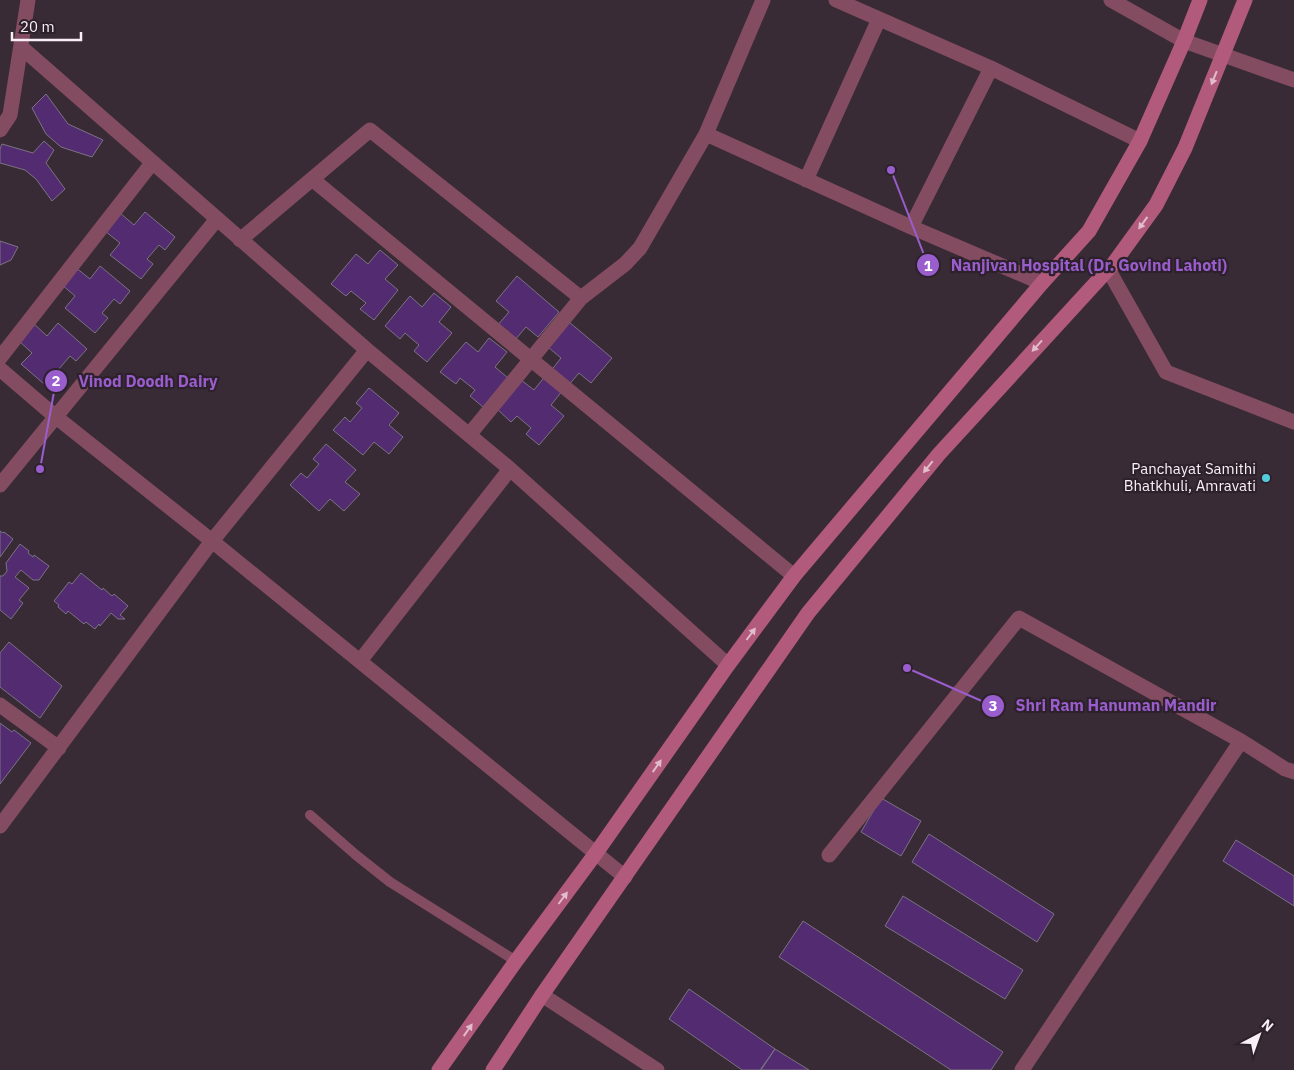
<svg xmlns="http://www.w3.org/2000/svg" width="1294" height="1070" font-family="'IBM Plex Sans',sans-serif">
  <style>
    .building { fill: #522b70; stroke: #7b7383 }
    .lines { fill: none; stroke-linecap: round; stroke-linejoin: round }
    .lane { stroke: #844c60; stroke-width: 10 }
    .street { stroke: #844c60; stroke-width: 15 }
    .secondary { stroke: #b25a7b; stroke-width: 15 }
    .oneway { fill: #e0bccc }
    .poi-dot { fill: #53cbdb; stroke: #2d212b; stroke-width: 2 }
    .labels { text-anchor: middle; stroke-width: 4.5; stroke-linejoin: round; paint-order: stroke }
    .poi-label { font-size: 15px; fill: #f9f0f7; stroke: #2d212b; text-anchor: end }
    .leader { fill: none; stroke: #9a5dcd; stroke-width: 2 }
    .callout-dot { fill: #9a5dcd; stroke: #2d212b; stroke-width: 2 }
    .mark-label { font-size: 15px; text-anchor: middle; font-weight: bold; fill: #fff }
    .callout-label { font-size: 16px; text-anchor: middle; font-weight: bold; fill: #9a5dcd; stroke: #2d212b; stroke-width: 4.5; stroke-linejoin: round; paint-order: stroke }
  </style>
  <rect width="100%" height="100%" fill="#382b35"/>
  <path class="building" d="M46,94l22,30 35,16 -11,17 -31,-10 -15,-13 -14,-26z
    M44,141l10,9 -8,13 19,26 -13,12 -16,-22 -11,-9 -25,-7v-14l2,-5 31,9z
    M145,212l30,25 -10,13 -6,-5 -12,14 6,5 -12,15 -31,-24 10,-12 -15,-12 15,-18 14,12z
    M0,241l18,6 -7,13 -11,5z
    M380,250l18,15 -13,14 13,11 -24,30 -14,-11 6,-6 -15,-12 -5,5 -15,-12 25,-30 12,10z
    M100,266l30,25 -10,13 -6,-5 -12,14 6,5 -13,15 -30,-25 10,-12 -14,-12 14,-17 15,12z
    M517,276l42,36 -21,25 -12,-10 -12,14 -17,-15 12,-14 -13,-11z
    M434,293l17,14 -12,15 13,11 -25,29 -13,-11 5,-6 -14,-12 -5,6 -15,-13 25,-30 12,11z
    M569,322l43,36 -21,25 -12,-10 -12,14 -17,-15 11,-14 -13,-11z
    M33,323l14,13 11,-13 29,26 -11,12 -6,-5 -12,14 6,5 -13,15 -30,-26 11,-11 -14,-13z
    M489,338l18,14 -12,15 13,11 -25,29 -13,-11 5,-6 -15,-12 -4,6 -16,-12 26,-30 12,10z
    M546,375l17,15 -12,15 13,11 -25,29 -13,-11 5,-6 -14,-12 -6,6 -14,-13 24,-29 13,10z
    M369,388l30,25 -10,12 14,12 -14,17 -15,-12 -11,13 -30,-25 12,-13 5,5 12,-14 -6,-5z
    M326,444l30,26 -11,12 15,12 -16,17 -14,-12 -11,12 -29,-26 11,-12 6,5 12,-14 -6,-5z
    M0,531l3,2 1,-1 9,7 -13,18z
    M20,544l9,7 -1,2 5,4 1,-2 15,11 -10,14h-6l-12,-10 -6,7 14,11 -10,12 4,3 -12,16 -11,-9v-34h3l4,-5 -1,-8z
    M81,573l21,17 1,-2 9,8 2,-2 14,12 -8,9 5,4h-7l-7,-6 -11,13 -1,-2 -4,5 -9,-7 -2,2 -16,-13 -2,3 -8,-7 1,-2 -5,-4 15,-19 3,2z
    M9,642l53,44 -22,32 -40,-31v-34z
    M0,723l12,9 2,-2 17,13 -31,41z
    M881,798l40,23 -20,35 -40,-24z
    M929,834l125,80 -17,28 -125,-80z
    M1236,840l58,36v30l-71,-45z
    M903,896l120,74 -18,29 -120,-73z
    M803,921l200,131 -12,18h-40l-172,-113z
    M689,989l86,60 -15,21h-18l-73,-51z
    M775,1049l34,21h-48z"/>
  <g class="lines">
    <path class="lane" d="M310,815l46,40 34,27 126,79"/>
    <path class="street" d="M836,0l155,68 149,73
      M1111,0l73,41 110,39
      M21,47l346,303 143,119 218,196
      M0,130l10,-15 18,-115
      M706,134l205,93 131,56
      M312,179l482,397
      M806,180l73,-161
      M911,227l80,-159
      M240,240l130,-110 211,168
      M1108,269l58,103 128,50
      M0,358l152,-195
      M0,369l56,48 156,124 413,336
      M469,435l112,-137 44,-34 15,-16 66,-114 57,-134
      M0,485l217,-266
      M360,661l150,-192
      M0,705l59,43
      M0,826l212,-285 155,-191
      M829,855l190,-237 222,123 44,28 9,3
      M542,995l115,75
      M1022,1070l219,-329"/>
    <path class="secondary" d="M439,1070l77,-109 80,-108 132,-188 66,-89 248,-293 47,-52 51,-90 44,-100 16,-41
      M493,1070l49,-75 266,-382 131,-159 175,-191 42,-58 29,-57 60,-148"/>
  </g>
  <defs><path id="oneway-solid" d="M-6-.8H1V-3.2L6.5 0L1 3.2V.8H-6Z" transform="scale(1.25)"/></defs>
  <g class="oneway">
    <use href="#oneway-solid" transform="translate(1214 78) rotate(112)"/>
    <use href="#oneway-solid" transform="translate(1143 223) rotate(126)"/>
    <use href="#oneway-solid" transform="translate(1037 346) rotate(132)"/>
    <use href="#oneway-solid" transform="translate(928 467) rotate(129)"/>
    <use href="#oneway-solid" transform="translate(751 634) rotate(-53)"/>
    <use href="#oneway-solid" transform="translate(657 766) rotate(-55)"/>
    <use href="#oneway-solid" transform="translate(563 898) rotate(-53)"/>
    <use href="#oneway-solid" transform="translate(468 1030) rotate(-55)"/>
  </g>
  <circle class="poi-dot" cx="1266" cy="478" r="5"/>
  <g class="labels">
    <g class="poi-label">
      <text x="1256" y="474">Panchayat Samithi<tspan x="1256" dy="17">Bhatkhuli, Amravati</tspan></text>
    </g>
  </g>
  <path class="leader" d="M891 170L928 265M40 469L56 381M907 668L993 706"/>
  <g class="callout-dot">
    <circle cx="891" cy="170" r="5"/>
    <circle cx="40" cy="469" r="5"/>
    <circle cx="907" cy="668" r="5"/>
    <circle cx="928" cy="265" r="12"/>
    <circle cx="56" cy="381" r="12"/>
    <circle cx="993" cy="706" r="12"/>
  </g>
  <g class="mark-label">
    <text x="928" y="271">1</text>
    <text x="56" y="386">2</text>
    <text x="993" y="711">3</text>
  </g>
  <g class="callout-label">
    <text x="1089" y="271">Nanjivan Hospital (Dr. Govind Lahoti)</text>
    <text x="148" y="387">Vinod Doodh Dairy</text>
    <text x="1116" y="711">Shri Ram Hanuman Mandir</text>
  </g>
  <g transform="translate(1259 1035) rotate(41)" stroke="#2d212b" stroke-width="4" paint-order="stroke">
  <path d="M0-4L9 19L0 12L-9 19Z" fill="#f9f0f7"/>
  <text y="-8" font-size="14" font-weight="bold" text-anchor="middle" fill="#f9f0f7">N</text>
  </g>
  <path d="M12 32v8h69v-8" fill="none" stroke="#f9f0f7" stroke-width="2.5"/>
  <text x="20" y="32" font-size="15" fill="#f9f0f7" stroke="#2d212b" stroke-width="4" paint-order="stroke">20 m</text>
</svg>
